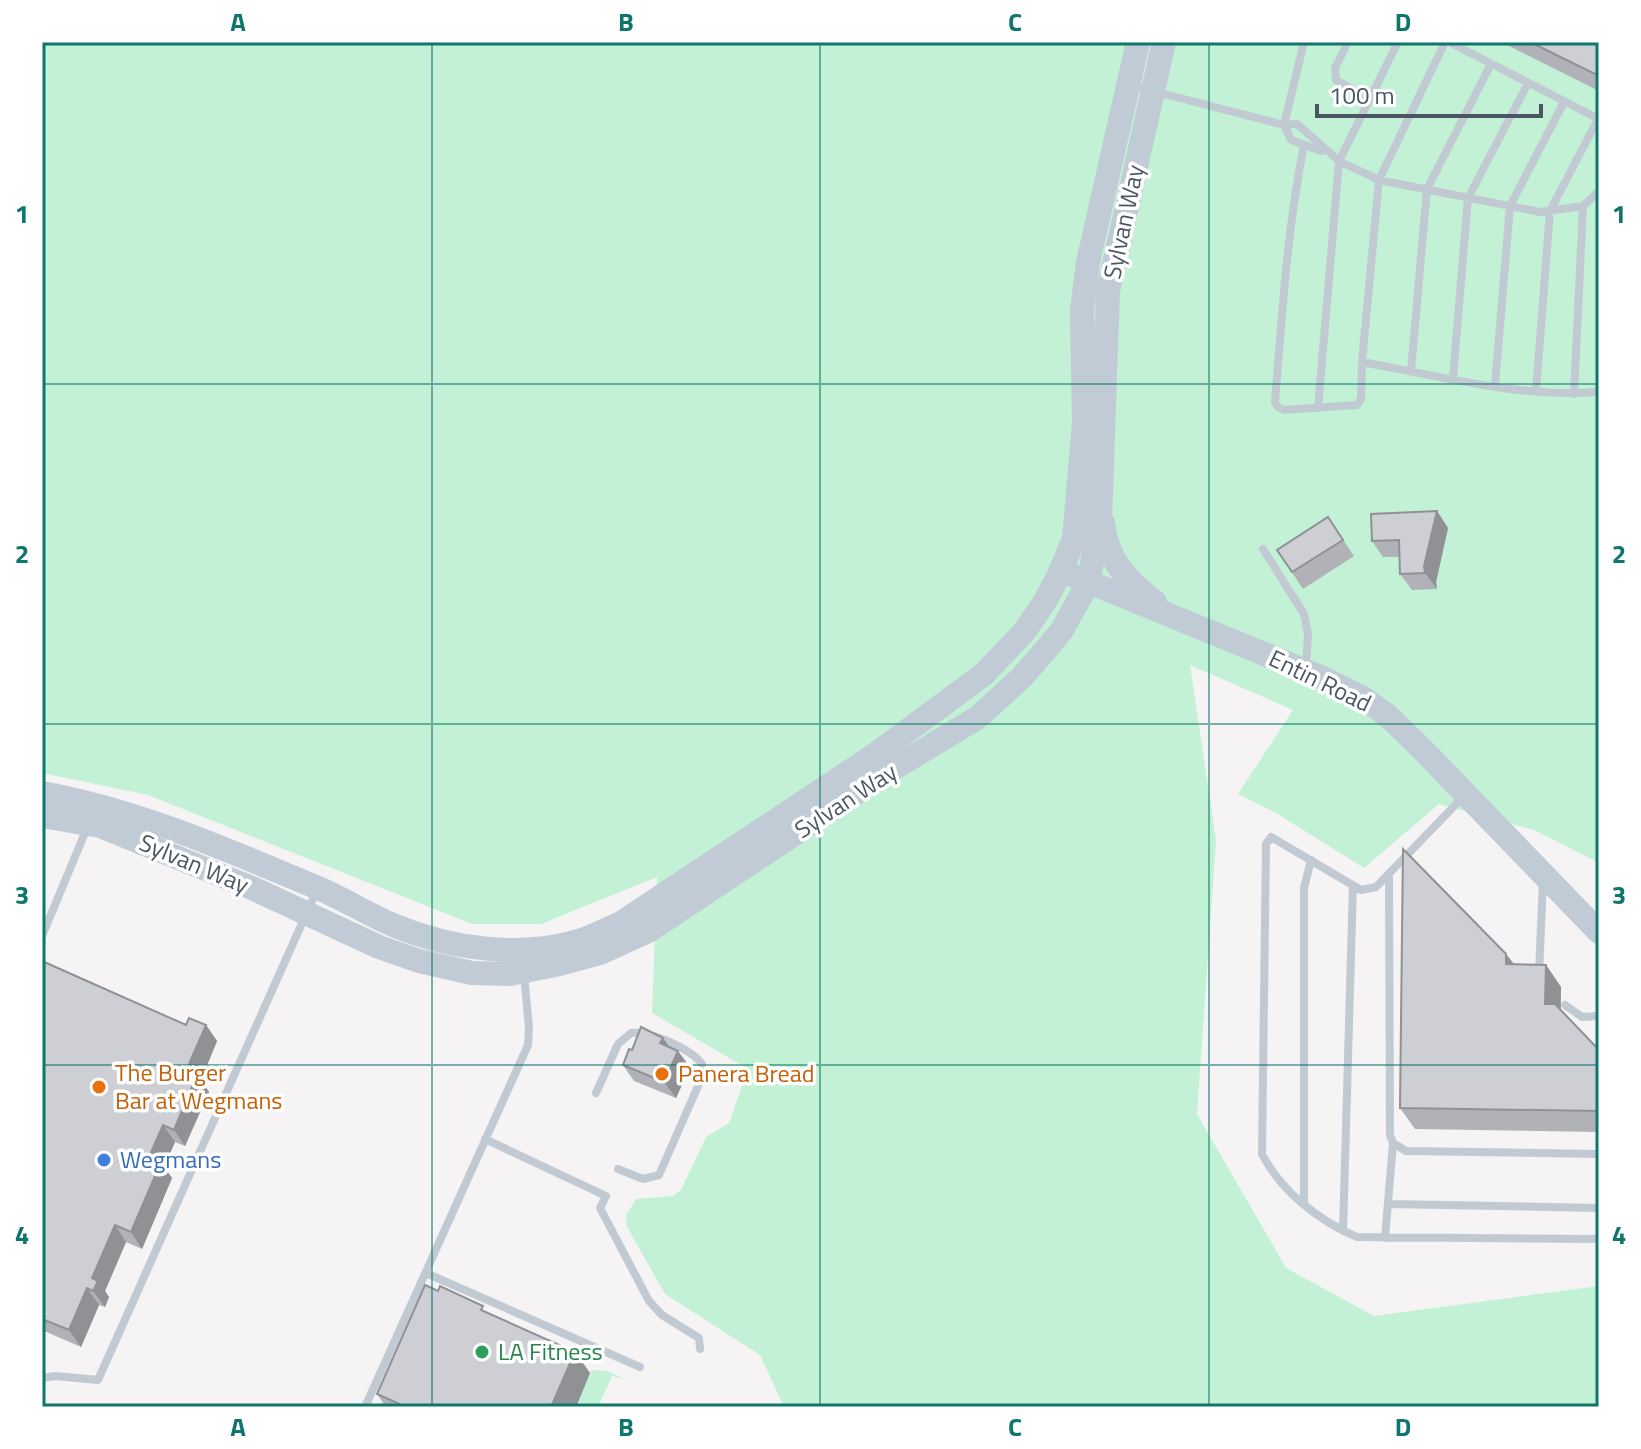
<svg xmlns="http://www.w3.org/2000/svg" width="1641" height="1449" font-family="'Titillium Web',sans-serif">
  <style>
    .green { fill: #c3f1d5 }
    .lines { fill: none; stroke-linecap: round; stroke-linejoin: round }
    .lane { stroke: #c1cad2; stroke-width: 8 }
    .secondary { stroke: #c1cbd6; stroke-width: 24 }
    .wall { fill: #b0b2b7 }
    .shaded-wall { fill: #909195 }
    .building { fill: #cdcfd5; stroke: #909195; stroke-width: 2 }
    .grid { fill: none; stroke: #0f766e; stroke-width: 2; stroke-opacity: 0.55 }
    .food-dot { fill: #e8710a; stroke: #fff; stroke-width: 3 }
    .shop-dot { fill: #3f7fe0; stroke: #fff; stroke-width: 3 }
    .leisure-dot { fill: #2e9e5b; stroke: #fff; stroke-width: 3 }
    .labels { text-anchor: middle; stroke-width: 7; stroke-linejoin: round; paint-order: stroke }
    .street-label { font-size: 24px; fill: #4a5661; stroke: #fff }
    .food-label { font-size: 24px; fill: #c56008; stroke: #fff; text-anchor: start }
    .shop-label { font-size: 24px; fill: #366cbe; stroke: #fff; text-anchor: start }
    .leisure-label { font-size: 24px; fill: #27864d; stroke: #fff; text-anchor: start }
    .neatline { fill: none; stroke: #0f766e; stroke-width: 3 }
    .grid-label { font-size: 26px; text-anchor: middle; font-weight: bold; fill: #0f766e }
  </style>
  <rect width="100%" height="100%" fill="#f5f3f3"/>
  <path class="green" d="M42,42h1557v821l-65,-33 -95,-26 -75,64 -88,-55 -38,-19 55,-84 -103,-45 26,176 -19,273 89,154 88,48 225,-30v121h-815l-24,-52 -95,-61 -38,-67 -1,-11 10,-17 37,-3 8,-6 25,-53 23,-14 19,-54 -96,-56 5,-136 -116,47h-69l-324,-129 -101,-21 -5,8z
    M592,1370l15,1 17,8 -12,-3 -14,31h-23z"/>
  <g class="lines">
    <path class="lane" d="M1304,42l-20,83 7,15 30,11
      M1348,42l-13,26 1,12 34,19
      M1449,42l150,77
      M1129,85l155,40 13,-1 42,37 40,19 161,32 43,-6 16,-15
      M1304,145c-17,84 -22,171 -29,257l3,5 6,3 73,-5 4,-6 1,-37c77,14 158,36 237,30
      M1362,362l17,-182 66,-138
      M1411,371l16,-182 64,-125
      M1453,378l15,-180 60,-115
      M1495,386l15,-180 54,-104
      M1536,391l14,-180 48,-92
      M1574,394l9,-188
      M1318,408l21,-247 59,-119
      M1263,549l41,65 4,20 -2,32
      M1463,797l-87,90 -15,3 -90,-53 -5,7 -4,310c19,37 57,67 95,83l242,2
      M1389,874l1,261 3,8 13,8 193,3
      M42,936l45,-108
      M1539,974l4,-94
      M1565,1005l17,12 17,-1
      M596,1093l22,-49 13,-11c18,-3 60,16 71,31v13l-43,98 -16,4 -25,-10
      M485,1139l121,57 -6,12 49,93 13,14 37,23 1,11
      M1304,1202v-314l7,-28
      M1388,1204l211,4
      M1343,1231l10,-346
      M1385,1238l8,-95
      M426,1273l214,94
      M42,1378l13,-2 43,4 218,-488
      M365,1407l163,-362 1,-17 -5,-54"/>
    <path class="secondary" d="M1103,523c5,39 23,56 52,79
      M1074,576l249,102 40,20 24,17 36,35 176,182
      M42,793c94,17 181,55 269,92 28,11 54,28 82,40 57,24 129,34 189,15 14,-5 27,-12 39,-17l255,-169 108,-80 40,-42 20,-29 14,-26 16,-38 10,-116 -2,-113 6,-48 50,-220
      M42,816l58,10 152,62 127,59 40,14 53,12 38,1 50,-10 40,-11 50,-23 233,-155 94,-57 45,-41 27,-31 13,-16 26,-47 12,-62 8,-230 56,-249"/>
  </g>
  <path class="wall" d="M1501,42h98v49z
    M1437,511l11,17 -12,54 1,7 -25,1 -12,-16 -1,-17h-16l-11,-16z
    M1328,517l26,39 -51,33 -26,-39z
    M1506,954l8,10 32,1 15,22v23l38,40v82l-184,-3 -15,-21z
    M42,961l144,64h20l11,16 -16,39 8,12 -24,54 -10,-4 -11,25 8,11 -30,71 -16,-7 -21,49 4,6 -4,10 -6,-2 -18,42 -39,-17z
    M663,1038l6,9 21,20 -14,31 -42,-17 -11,-16 9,-15z
    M488,1313l87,39 15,21 -14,34h-190l-9,-13z"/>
  <path class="shaded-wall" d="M1437,511l11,17 -12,54 1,7 -12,-16 -1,-7z
    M1506,954l16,21 -16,-11z
    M1546,965l15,22 -1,39 -15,-22z
    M206,1025l11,16 -16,39 8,12 -24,54 -11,-16 12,-59z
    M663,1038l11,16 -14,-11z
    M678,1051l12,16 -14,31 -12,-16z
    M163,1125l12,17 -11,25 8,11 -30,71 -11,-17 18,-75z
    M115,1225l11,17 -21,49 4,6 -4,10 -12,-16 -1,-13z
    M87,1288l12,17 -18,42 -12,-17z
    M575,1352l15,21 -14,34h-25z"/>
  <path class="building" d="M1530,42h69v34z
    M1437,511l-13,55 1,7 -25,1 -1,-34 -27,1 -1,-27z
    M1328,517l15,23 -51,32 -15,-22z
    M1403,849l103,105v10l40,1 -1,39h10l44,46v61l-199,-3z
    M42,961l144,64 3,-7 17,7 -20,46 11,4 -23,55 -11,-5 -14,32 12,5 -30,70 -16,-7 -23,53 6,3 -5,10 -6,-3 -18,42 -27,-11z
    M641,1027l22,11 -3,5 18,8 -14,31 -41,-17 6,-16 3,1z
    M425,1285l13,6 2,-5 43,20 -2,4 94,42 -24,55h-145l-29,-13z"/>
  <path class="grid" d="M432,42v1365M820,42v1365M1209,42v1365M42,384h1557M42,724h1557M42,1065h1557"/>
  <g class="food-dot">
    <circle cx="662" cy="1074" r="8"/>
    <circle cx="99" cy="1087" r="8"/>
  </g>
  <circle class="shop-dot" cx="104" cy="1160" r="8"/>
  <circle class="leisure-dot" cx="482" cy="1352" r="8"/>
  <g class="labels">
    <g class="street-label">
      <text transform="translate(1124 222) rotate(-78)" y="8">Sylvan Way</text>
      <text transform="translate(1320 681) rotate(26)" y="8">Entin Road</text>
      <text transform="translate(846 801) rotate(-33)" y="8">Sylvan Way</text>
      <text transform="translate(194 864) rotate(23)" y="8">Sylvan Way</text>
    </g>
    <g class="food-label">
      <text x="115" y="1081">The Burger<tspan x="115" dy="28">Bar at Wegmans</tspan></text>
      <text x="678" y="1082">Panera Bread</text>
    </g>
    <g class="shop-label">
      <text x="120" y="1168">Wegmans</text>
    </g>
    <g class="leisure-label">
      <text x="498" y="1360">LA Fitness</text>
    </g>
  </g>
  <rect width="1641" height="1449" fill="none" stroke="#ffffff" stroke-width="88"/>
  <path d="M1317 104v12h224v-12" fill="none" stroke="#4a5661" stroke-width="4"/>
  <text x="1329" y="104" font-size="24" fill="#4a5661" stroke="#ffffff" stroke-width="6" paint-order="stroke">100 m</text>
  <rect x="44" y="44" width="1553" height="1361" class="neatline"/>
  <g class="grid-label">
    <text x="238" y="31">A</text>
    <text x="626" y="31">B</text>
    <text x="1015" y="31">C</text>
    <text x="1403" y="31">D</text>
    <text x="22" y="223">1</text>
    <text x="1619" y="223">1</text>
    <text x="22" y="563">2</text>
    <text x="1619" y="563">2</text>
    <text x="22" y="904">3</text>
    <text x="1619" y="904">3</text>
    <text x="22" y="1244">4</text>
    <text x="1619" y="1244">4</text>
    <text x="238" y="1436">A</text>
    <text x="626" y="1436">B</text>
    <text x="1015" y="1436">C</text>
    <text x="1403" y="1436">D</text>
  </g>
</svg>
